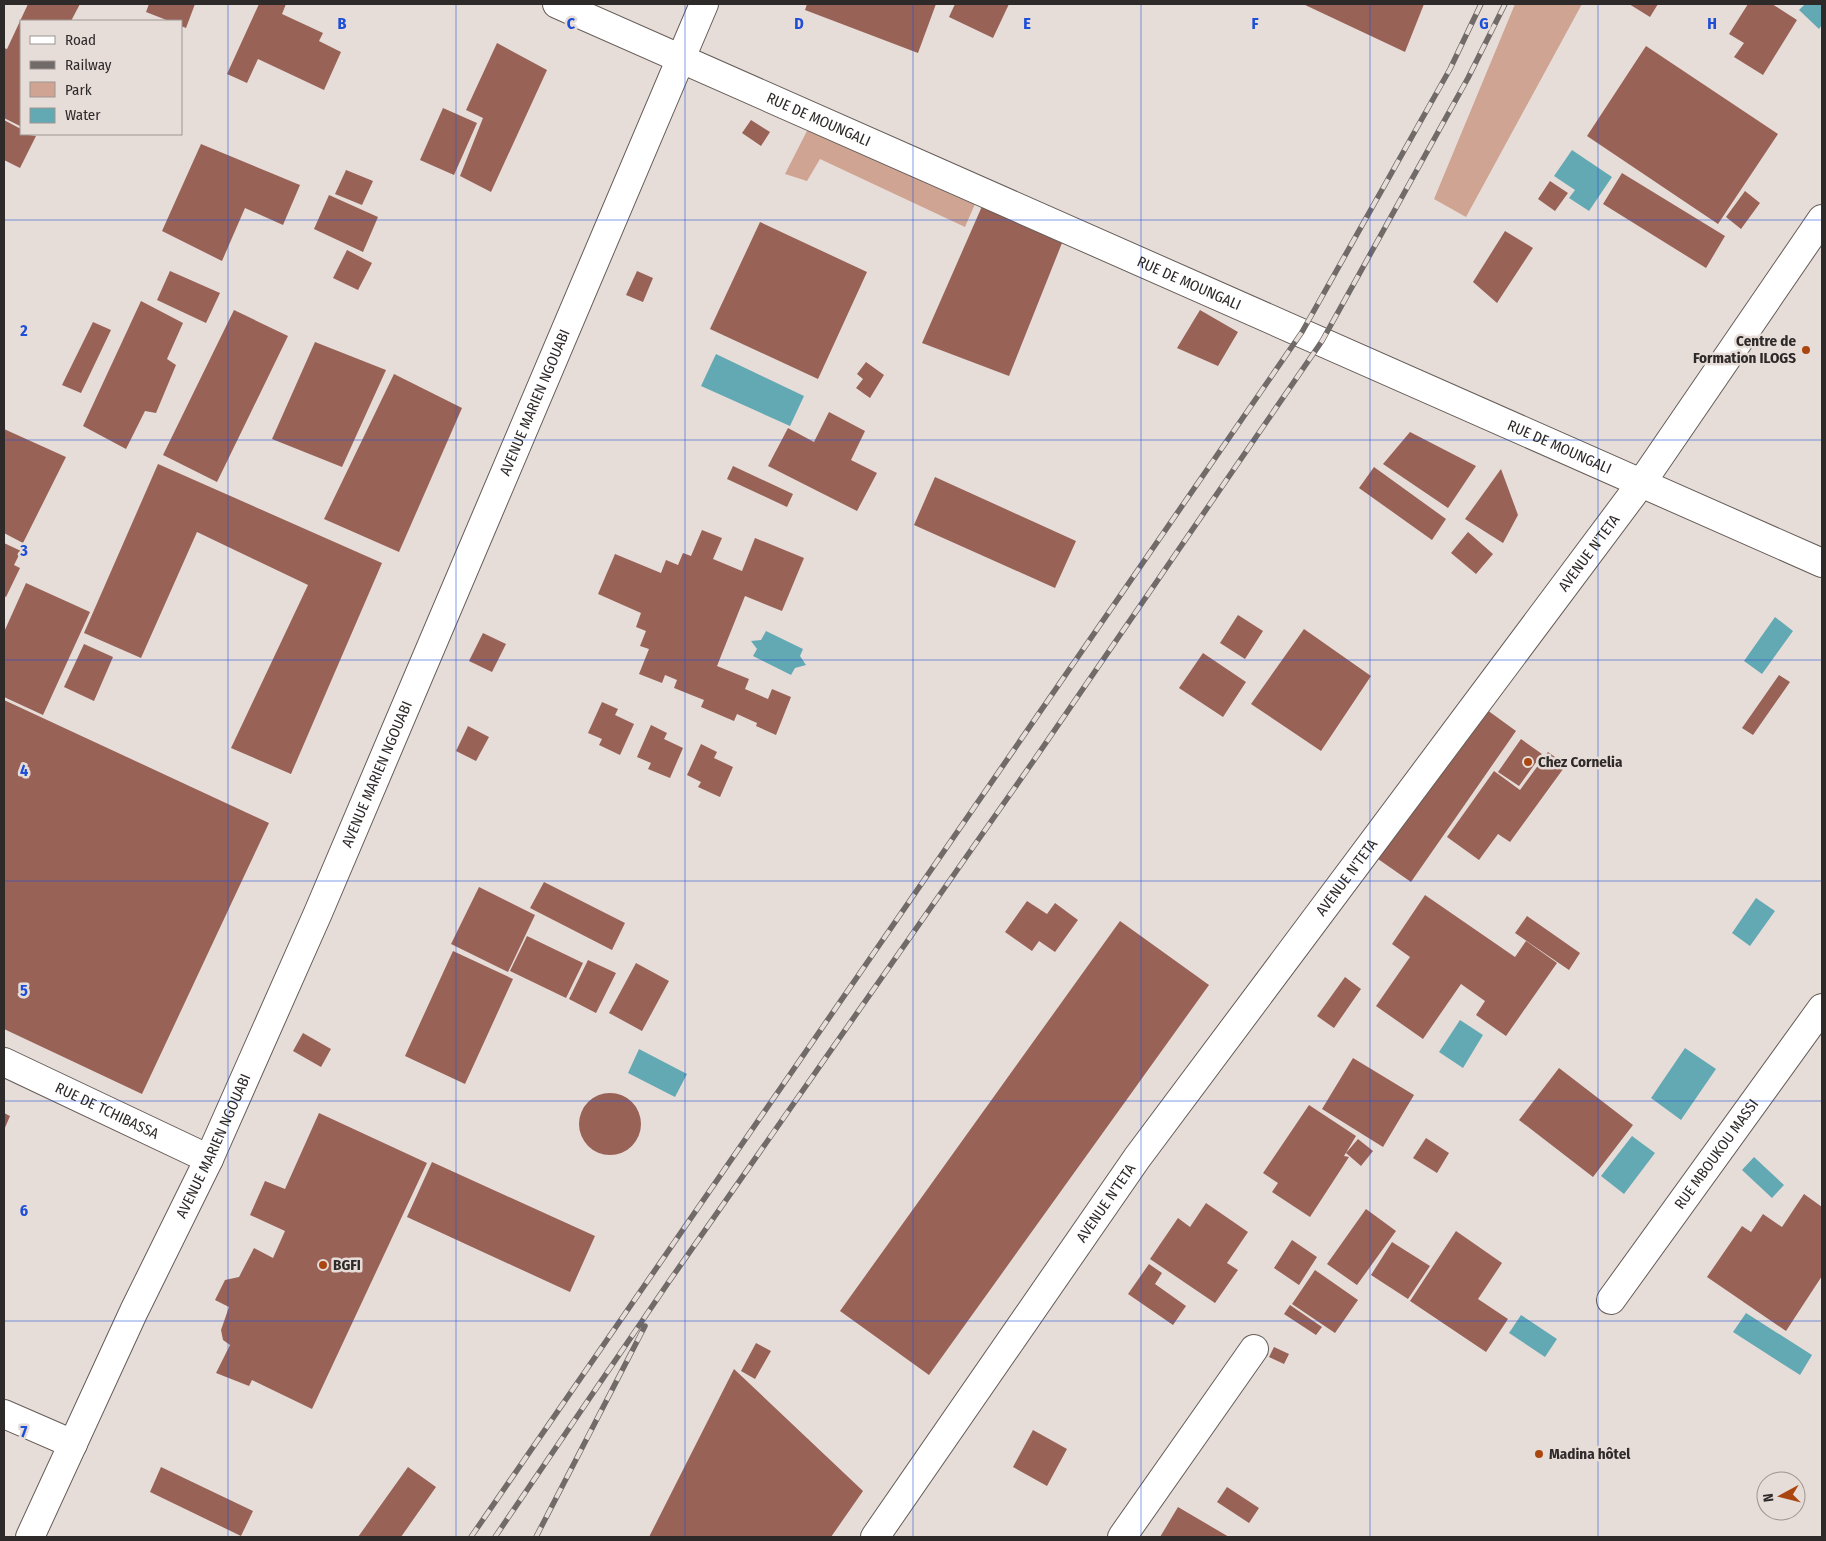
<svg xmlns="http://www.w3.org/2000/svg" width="1826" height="1541" font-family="'Fira Sans Condensed',sans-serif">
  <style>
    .green { fill: #cfa493 }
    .water { fill: #63a9b4 }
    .building { fill: #986257 }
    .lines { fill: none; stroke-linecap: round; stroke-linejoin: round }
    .minor-casing { stroke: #655c58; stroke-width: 30 }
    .major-casing { stroke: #655c58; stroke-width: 30 }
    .minor { stroke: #fff; stroke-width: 28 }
    .major { stroke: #fff; stroke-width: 28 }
    .rail-casing { stroke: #706a68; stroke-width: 5.5 }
    .rail { stroke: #e7ddd8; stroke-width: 4; stroke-dasharray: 11; stroke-linecap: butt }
    .grid { fill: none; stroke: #1d4ed8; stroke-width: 1; stroke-opacity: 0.55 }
    .poi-dot { fill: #aa460f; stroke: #e7ddd8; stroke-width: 2 }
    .labels { text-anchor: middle; stroke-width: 5; stroke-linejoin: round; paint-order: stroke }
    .street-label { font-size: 15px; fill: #2e2a29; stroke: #e7ddd8 }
    .poi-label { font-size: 15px; font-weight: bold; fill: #2e2a29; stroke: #e7ddd8; text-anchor: start }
    .grid-label { font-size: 16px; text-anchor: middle; font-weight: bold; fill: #1d4ed8; stroke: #e7ddd8; stroke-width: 5; stroke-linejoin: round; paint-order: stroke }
  </style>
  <rect width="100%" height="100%" fill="#e7ddd8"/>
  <path class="green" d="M1515,4h67l-116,213 -32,-18z
    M808,129l167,75 -10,23 -145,-68 -13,22 -22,-7z"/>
  <path class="water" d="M1805,4h17v21l-3,4 -20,-19z
    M1572,150l40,27 -23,34 -20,-13 6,-8 -21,-14z
    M716,354l88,42 -14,30 -89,-40z
    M1775,617l18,14 -31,43 -18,-13z
    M766,631l37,18 -3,7 6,9 -11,3 -4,7 -38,-19 4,-7 -6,-8 10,-1z
    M1756,898l19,13 -25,35 -18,-13z
    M1460,1020l23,15 -20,33 -24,-16z
    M1685,1048l31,21 -35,51 -30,-22z
    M639,1049l48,25 -12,23 -47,-24z
    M1632,1136l23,17 -31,41 -23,-18z
    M1754,1157l30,28 -12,13 -30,-28z
    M1746,1313l66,42 -12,20 -67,-43z
    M1521,1315l36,24 -12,18 -36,-24z"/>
  <path class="building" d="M28,4h52l-9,17h-50l-1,105 -16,-8v-70l3,1z
    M149,4h46l-9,24 -5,-2v-5h-12l-23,-9z
    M259,4h27l-4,10 41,19 -4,8 22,11 -17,38 -66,-31 -11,24 -20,-9z
    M807,4h129l-18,49 -113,-43z
    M955,4h54l-16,34 -44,-21z
    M1303,4h121l-19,48z
    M1629,4h29l-8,13z
    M1748,4h24l25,16 -34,55 -29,-18 10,-14 -15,-9z
    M497,43l50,27 -56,122 -31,-16 23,-58 -17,-8z
    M1646,46l132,88 -60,90 -131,-88z
    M443,108l34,15 -23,52 -34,-15z
    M4,120l17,9v5l15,2 -16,32 -16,-8z
    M751,120l19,12 -9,14 -19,-13z
    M201,144l99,41 -17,40 -38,-17 -23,53 -60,-30z
    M346,170l27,11 -11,24 -27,-11z
    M1622,173l103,63 -19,32 -103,-64z
    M1550,181l18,12 -13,18 -17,-12z
    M1745,191l15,12 -19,26 -15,-12z
    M329,195l49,22 -15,35 -49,-23z
    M983,204l81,34 -55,138 -87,-33z
    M760,222l107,50 -49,107 -108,-50z
    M1505,231l28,17 -36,55 -24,-21z
    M347,250l25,13 -14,27 -25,-12z
    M170,271l50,22 -14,30 -49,-23z
    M637,271l16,7 -10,24 -17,-7z
    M141,301l42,22 -16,36 9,6 -20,48 -11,-2 -19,38 -43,-23z
    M234,310l54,26 -71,146 -54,-27z
    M1200,310l38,22 -20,34 -41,-18z
    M93,322l18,8 -30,63 -19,-8z
    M315,342l71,28 -44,97 -70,-28z
    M866,362l18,13 -14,23 -14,-10 7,-9 -6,-5z
    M394,374l68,34 -63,144 -75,-33z
    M829,412l36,19 -14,29 26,13 -20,38 -89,-45 20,-38 26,14z
    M4,429l62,28 -43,86 -19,-10z
    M1410,432l66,34 -28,42 -65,-44z
    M158,464l224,99 -91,211 -60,-26 77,-163 -111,-53 -56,126 -57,-25z
    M733,466l60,28 -6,13 -60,-28z
    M1374,467l72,52 -14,21 -73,-52z
    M1501,469l17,46 -15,28 -38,-24z
    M935,477l141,64 -21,47 -141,-63z
    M702,530l20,8 -9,21 29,12 13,-33 49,20 -22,53 -37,-15 -28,70 32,13 -4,10 23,10 4,-10 19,8 -15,38 -20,-9 1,-3 -20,-9 -3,7 -33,-14 3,-7 -30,-12 3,-8 -12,-5 -3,8 -23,-9 10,-25 -9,-3 6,-15 -10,-4 5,-14 -43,-19 17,-40 46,19 5,-13 12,5 5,-12 8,3z
    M1468,532l25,22 -17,20 -25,-21z
    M4,543l17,8 -7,14 6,3 -14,29 -2,-1z
    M26,583l64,29 -47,103 -39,-18v-65z
    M1238,615l25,16 -18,28 -25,-16z
    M1304,629l67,47 -50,75 -70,-47z
    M483,633l23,11 -14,28 -23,-11z
    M84,644l29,13 -19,44 -30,-14z
    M1203,653l43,29 -23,35 -44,-29z
    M1779,675l11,7 -37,53 -11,-7z
    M4,700l265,123 -127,271 -138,-65z
    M602,702l16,7 -3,6 19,9 -14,31 -21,-10 3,-6 -14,-6z
    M1483,707l33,24 -105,151 -33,-23z
    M651,725l16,8 -3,6 19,9 -13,30 -22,-9 3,-6 -14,-6z
    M468,726l21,11 -13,24 -20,-10z
    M1521,739l21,15 -23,32 -21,-14z
    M701,744l16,8 -3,6 19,9 -13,30 -22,-10 3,-5 -14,-7z
    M1548,752l18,13 -56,77 -12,-8 -19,26 -32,-23 47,-66 26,19z
    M544,882l81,41 -13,27 -82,-42z
    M479,887l56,28 -27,57 -57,-28z
    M1425,895l90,62 11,-16 31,22 -51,73 -30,-21 9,-14 -24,-17 -38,55 -47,-33 34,-49 -18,-13z
    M1027,901l20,13 8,-11 23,17 -23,32 -16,-11 -7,10 -27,-19z
    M1527,916l53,37 -11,17 -54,-37z
    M1120,921l89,64 -280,390 -89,-64z
    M527,936l56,27 -17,35 -56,-27z
    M453,951l60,28 -48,105 -60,-28z
    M588,960l28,13 -20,40 -27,-14z
    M636,963l33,18 -27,50 -33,-18z
    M1345,977l16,12 -27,39 -17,-12z
    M303,1033l28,16 -10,18 -28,-16z
    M1353,1058l61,37 -31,52 -61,-38z
    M1559,1068l74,57 -40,52 -74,-57z
    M579 1124a31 31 0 1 1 62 0a31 31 0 1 1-62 0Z
    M1309,1105l47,31 -12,20 5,1 -39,60 -38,-25 6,-9 -15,-10z
    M4,1113l6,3 -6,14z
    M319,1113l108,50 -115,246 -60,-29 -3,6 -33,-13 14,-28 -7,-5 -2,-10 8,-23 -14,-7 10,-20 14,-3 15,-29 19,10 12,-27 -35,-16 15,-34 20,8z
    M1426,1138l23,15 -12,20 -24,-15z
    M1358,1139l15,12 -12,15 -15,-13z
    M432,1162l163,74 -25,56 -163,-75z
    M1804,1194l18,13v69l-36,55 -79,-54 35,-51 9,6 12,-18 19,13z
    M1206,1203l42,29 -21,31 11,7 -23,33 -65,-44 28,-41 12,9z
    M1366,1209l30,22 -39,54 -30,-21z
    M1456,1231l46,32 -24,36 30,20 -22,33 -76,-51z
    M1292,1240l25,17 -18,28 -25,-17z
    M1392,1242l38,24 -22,33 -37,-24z
    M1149,1264l13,9 -7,11 31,22 -13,19 -45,-31z
    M1315,1270l43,30 -23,33 -43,-29z
    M1290,1305l32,22 -6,8 -32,-21z
    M756,1343l15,8 -16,28 -14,-8z
    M1274,1347l15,7 -5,10 -15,-7z
    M734,1369l129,122 -32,46h-182z
    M1033,1430l34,19 -20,37 -34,-19z
    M161,1467l92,44 -12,25 -91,-44z
    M408,1467l28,20 -35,50h-43z
    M1227,1487l32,21 -10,15 -32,-21z
    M1178,1507l51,30h-69z"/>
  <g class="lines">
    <g class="minor-casing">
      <g id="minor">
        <path id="s1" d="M557,4l1265,559"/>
        <path id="s2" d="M4,1062l205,97"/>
        <path id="s3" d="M1611,1300l211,-292"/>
        <path d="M4,1414l69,30"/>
        <path id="s4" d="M875,1537l262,-379 505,-676 180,-263"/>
        <path d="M1122,1537l132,-188"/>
      </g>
    </g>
    <g class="major-casing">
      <g id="major">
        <path id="s5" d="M30,1537l104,-226 75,-152 109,-246 386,-909"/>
      </g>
    </g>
    <use href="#minor" class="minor"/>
    <use href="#major" class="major"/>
    <g class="rail-casing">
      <path id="rail" d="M471,1537l831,-1205 148,-263 31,-65
        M495,1537l173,-254 364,-520 290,-422 146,-263 37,-74
        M536,1537l109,-211"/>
    </g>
    <use href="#rail" class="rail"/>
  </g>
  <path class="grid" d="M228,4v1533M456,4v1533M685,4v1533M913,4v1533M1141,4v1533M1370,4v1533M1598,4v1533M4,220h1818M4,440h1818M4,660h1818M4,881h1818M4,1101h1818M4,1321h1818"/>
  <g class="poi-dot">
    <circle cx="1806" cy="350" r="5"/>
    <circle cx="1528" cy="762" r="5"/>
    <circle cx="323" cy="1265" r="5"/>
    <circle cx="1539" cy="1454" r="5"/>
  </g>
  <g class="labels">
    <g class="street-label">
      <text dy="5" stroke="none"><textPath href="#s1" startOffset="286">RUE DE MOUNGALI</textPath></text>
      <text dy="5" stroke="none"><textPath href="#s1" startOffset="691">RUE DE MOUNGALI</textPath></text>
      <text dy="5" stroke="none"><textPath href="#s5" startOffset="1242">AVENUE MARIEN NGOUABI</textPath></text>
      <text dy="5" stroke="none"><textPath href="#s1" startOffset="1096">RUE DE MOUNGALI</textPath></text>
      <text dy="5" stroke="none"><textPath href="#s4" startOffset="1216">AVENUE N'TETA</textPath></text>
      <text dy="5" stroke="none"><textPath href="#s5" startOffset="838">AVENUE MARIEN NGOUABI</textPath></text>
      <text dy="5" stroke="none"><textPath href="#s4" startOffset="811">AVENUE N'TETA</textPath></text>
      <text dy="5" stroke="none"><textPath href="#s2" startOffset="114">RUE DE TCHIBASSA</textPath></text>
      <text dy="5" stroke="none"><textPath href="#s5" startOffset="432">AVENUE MARIEN NGOUABI</textPath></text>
      <text dy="5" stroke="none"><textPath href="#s3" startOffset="180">RUE MBOUKOU MASSI</textPath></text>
      <text dy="5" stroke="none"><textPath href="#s4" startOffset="406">AVENUE N'TETA</textPath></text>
    </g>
    <g class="poi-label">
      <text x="1796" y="346" text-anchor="end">Centre de<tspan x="1796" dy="17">Formation ILOGS</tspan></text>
      <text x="1538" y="767">Chez Cornelia</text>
      <text x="333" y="1270">BGFI</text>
      <text x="1549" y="1459">Madina hôtel</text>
    </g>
  </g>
  <g class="grid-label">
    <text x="342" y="29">B</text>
    <text x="571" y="29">C</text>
    <text x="799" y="29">D</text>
    <text x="1027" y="29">E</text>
    <text x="1255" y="29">F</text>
    <text x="1484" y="29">G</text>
    <text x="1712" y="29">H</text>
    <text x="24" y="336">2</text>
    <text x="24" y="556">3</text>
    <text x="24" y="776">4</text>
    <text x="24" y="996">5</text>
    <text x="24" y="1216">6</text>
    <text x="24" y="1437">7</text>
  </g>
  <rect width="1826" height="1541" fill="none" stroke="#2e2a29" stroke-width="10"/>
  <rect x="20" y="20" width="162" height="115" fill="#e7ddd8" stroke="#9d9592"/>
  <rect x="30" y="36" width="25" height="8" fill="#ffffff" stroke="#9d9592"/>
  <text x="65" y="45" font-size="15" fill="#2e2a29">Road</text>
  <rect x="30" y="61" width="25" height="8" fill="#706a68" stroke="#9d9592"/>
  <text x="65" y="70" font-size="15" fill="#2e2a29">Railway</text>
  <rect x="30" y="82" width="25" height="15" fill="#cfa493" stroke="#9d9592"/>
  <text x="65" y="95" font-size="15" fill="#2e2a29">Park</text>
  <rect x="30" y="108" width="25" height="15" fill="#63a9b4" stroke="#9d9592"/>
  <text x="65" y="120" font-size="15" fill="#2e2a29">Water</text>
  <g transform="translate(1781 1496) rotate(263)"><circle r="24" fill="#e7ddd8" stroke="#9d9592"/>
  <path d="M0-4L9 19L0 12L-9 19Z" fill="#aa460f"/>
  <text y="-8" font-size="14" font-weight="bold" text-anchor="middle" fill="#2e2a29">N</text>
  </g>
</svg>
